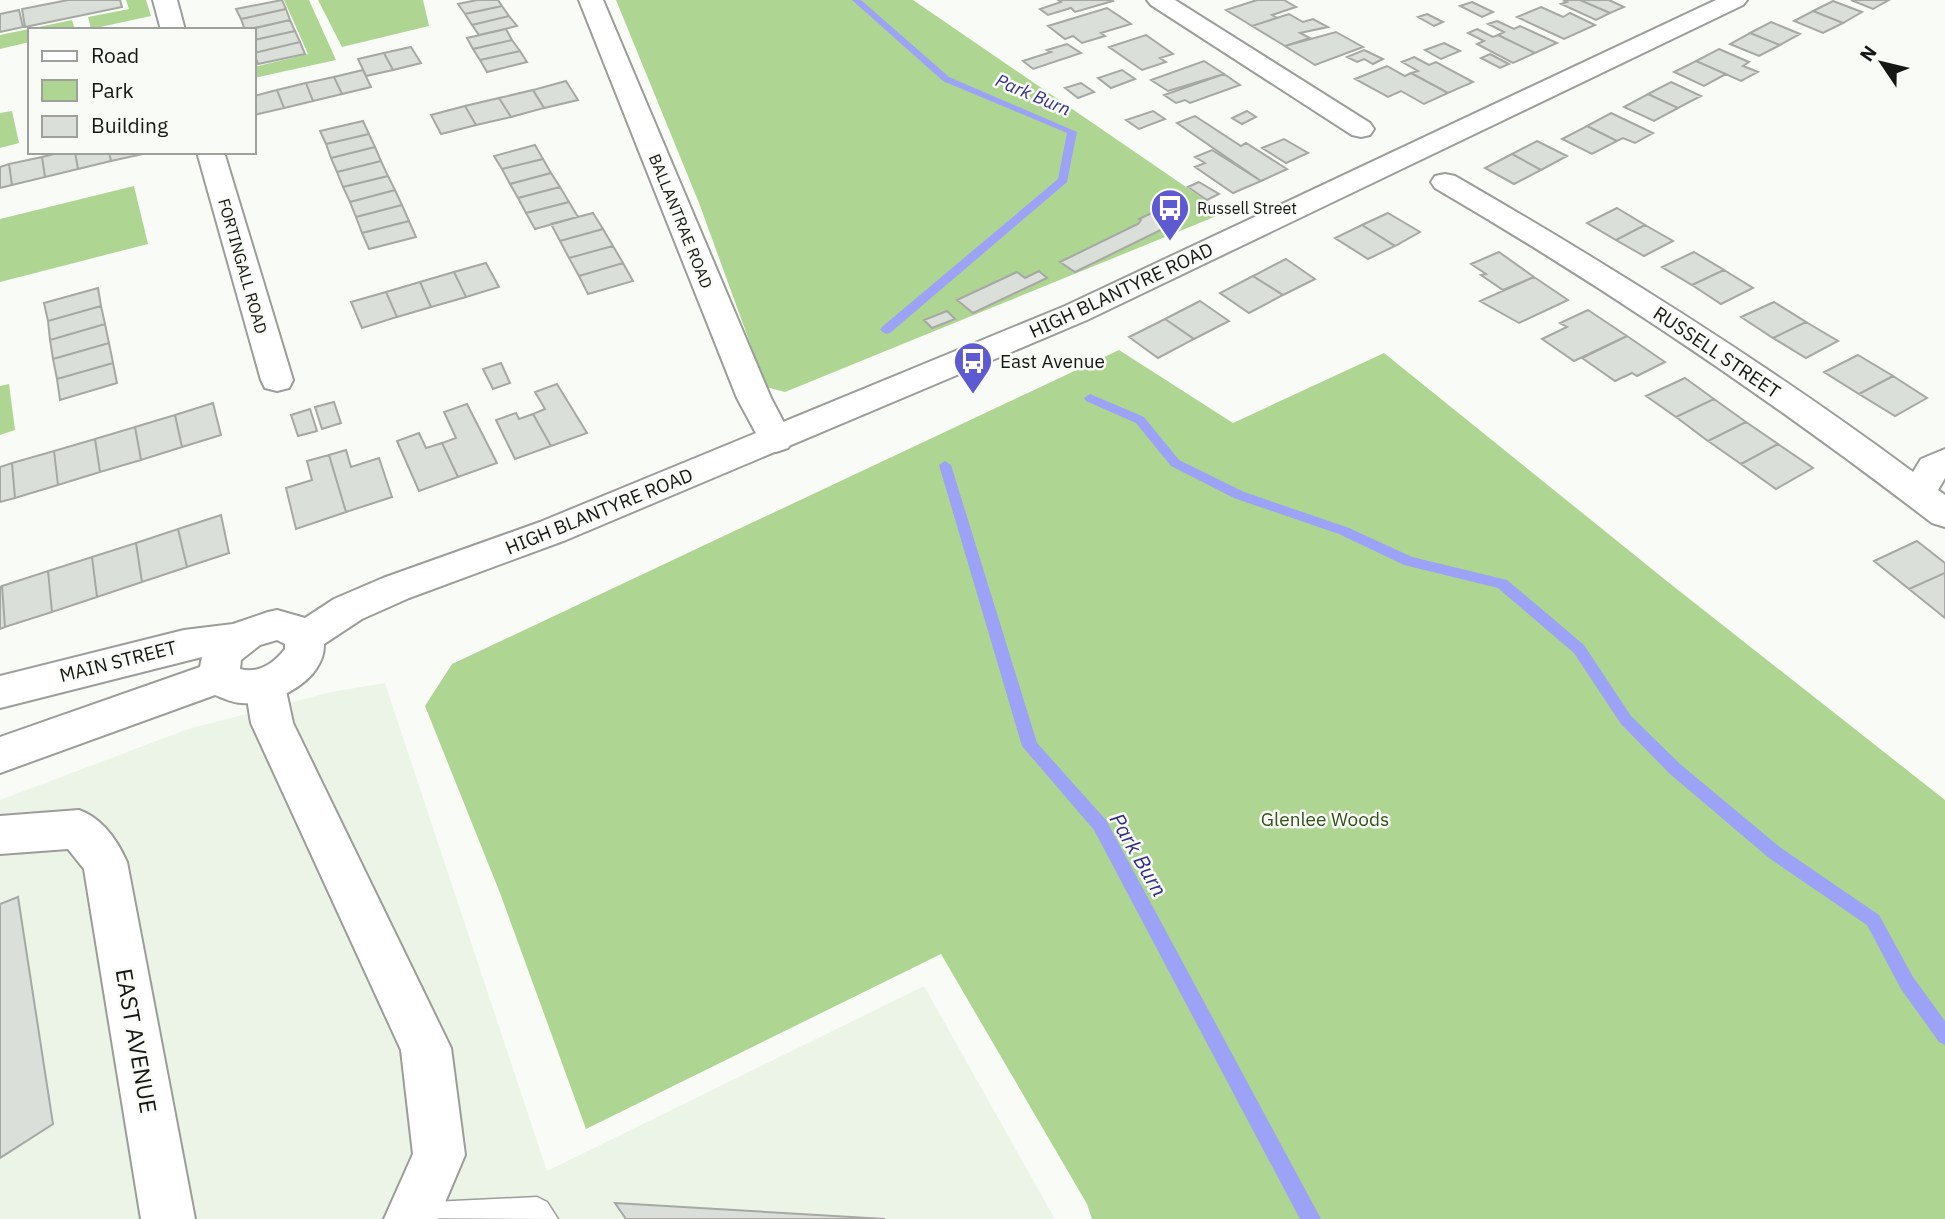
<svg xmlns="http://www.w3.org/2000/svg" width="1945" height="1219" font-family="'IBM Plex Sans',sans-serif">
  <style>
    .built { fill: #ecf4e7 }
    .green { fill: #aed591 }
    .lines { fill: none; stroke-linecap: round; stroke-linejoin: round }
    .stream { fill: #9ca2f6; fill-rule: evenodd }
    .building { fill: #dbdfd9; stroke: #a5a8a3; stroke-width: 2 }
    .service-casing { stroke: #9a9d98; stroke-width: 3 }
    .minor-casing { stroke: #9a9d98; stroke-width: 4 }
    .secondary-casing { stroke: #9a9d98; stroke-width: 4 }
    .service { fill: #fff; fill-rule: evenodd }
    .minor { fill: #fff; fill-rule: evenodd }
    .secondary { fill: #fff; fill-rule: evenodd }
    .labels { text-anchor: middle; stroke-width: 5; stroke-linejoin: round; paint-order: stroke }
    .far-poi-label { font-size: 16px; fill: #151715; stroke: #f9fcf6; text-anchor: start }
    .far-street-label { font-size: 16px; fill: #151715; stroke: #f9fcf6 }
    .far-water-label { font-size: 18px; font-style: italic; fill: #332b8a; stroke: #f9fcf6 }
    .street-label { font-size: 19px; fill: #151715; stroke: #f9fcf6 }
    .poi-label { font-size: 19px; fill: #151715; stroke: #f9fcf6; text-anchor: start }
    .park-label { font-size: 19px; fill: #345119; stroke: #f9fcf6 }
    .water-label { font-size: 21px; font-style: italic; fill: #332b8a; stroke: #f9fcf6 }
    .near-street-label { font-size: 23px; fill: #151715; stroke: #f9fcf6 }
  </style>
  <rect width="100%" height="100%" fill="#f9fcf6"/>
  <path class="built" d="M385,683l162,488 377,-185 131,233h-1055v-419l188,-71 143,-37z"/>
  <path class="green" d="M126,0h20l5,16 -60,13 -3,-12 41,-8z
    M284,0h25l27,60 -82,18v-11l54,-13z
    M318,0h105l6,26 -87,21z
    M616,0h297l311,213 -439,179 -19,-5 -67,-184z
    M72,20l3,10h-45v12l-30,7v-14z
    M12,111l7,32 -19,5v-35z
    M134,186l14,58 -148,38v-63z
    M1119,350l114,73 151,-70 284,229 277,218v419h-853l-5,-15 -146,-250 -355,175 -86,-236 -75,-187 27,-42z
    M9,384l6,46 -15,5v-49z"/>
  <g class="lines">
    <path class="stream" d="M852,0h9l88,77 128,55 -10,50 -177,151 -4,1 -6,-4 2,-3 176,-148 9,-46 -124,-52z
      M1090,394l54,23 35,43 65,32 105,36 63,29 95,23 77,65 47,71 49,48 101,84 98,67 34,62 32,44v24l-6,-3 -38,-53 -34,-64 -98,-67 -99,-84 -49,-50 -47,-71 -76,-65 -94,-23 -65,-31 -105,-36 -63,-32 -35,-43 -50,-22 -2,-3z
      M945,461l6,4 86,278 69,77 215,399h-21l-206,-389 -72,-84 -83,-281z"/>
  </g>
  <path class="building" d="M68,0h52l2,7 -97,20 -3,-18z
    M282,0l4,9 -45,10 -5,-10z
    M477,0h21l4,6 -37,8 -7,-10z
    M1058,0h54l1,1 -38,11 -4,-4 -23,7 -8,-6 21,-7z
    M1257,0h27l12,7 -24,8 5,3 -25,8 -26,-16z
    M1563,0h17l30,13 -14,7 -35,-16 6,-2z
    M1580,0h29l15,7 -14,6z
    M1851,0h38l-16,9z
    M1833,1l29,11 -19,11 -30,-12z
    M1472,2l21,10 -11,5 -22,-11z
    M502,6l7,10 -37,9 -7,-11z
    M1541,7l22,10 7,-4 25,12 -31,14 -47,-22z
    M1107,8l24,16 -30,9 4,3 -23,7 -9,-7 -8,3 -17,-13z
    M286,9l4,11 -45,10 -4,-11z
    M19,10l4,17 -23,5v-18z
    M1813,11l30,12 -20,10 -29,-12z
    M1289,14l14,8 10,-3 15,8 -28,6 10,5 -25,8 -33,-20z
    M1427,14l16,8 -9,4 -16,-9z
    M509,16l8,10 -38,9 -7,-10z
    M290,20l5,11 -41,9v-10h-7z
    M1497,21l17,8 6,-3 37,17 -22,10 -37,-18 6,-3 -16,-8z
    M1771,22l29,12 -20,11 -30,-12z
    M506,29l6,11 -39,9 -6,-11z
    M1477,29l16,8 5,-2 37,18 -22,10 -36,-19 7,-3 -16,-8z
    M295,31l5,11 -46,11v-13z
    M1336,32l27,15 -48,18 -30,-19z
    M1750,33l30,12 -21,11 -29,-12z
    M1146,35l27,19 -13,4 6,4 -24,8 -33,-23z
    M512,40l8,11 -40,9 -7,-11z
    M300,42l5,12 -47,10 -4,-11z
    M1444,43l16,8 -19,8 -16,-9z
    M1067,44l14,9 -48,16 -10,-8 28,-9 -4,-2z
    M411,47l10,16 -28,7 -9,-17z
    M1719,49l30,13 -6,4 15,6 -17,9 -45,-20z
    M1364,50l19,9 -10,5 -9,-5 -7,3 -10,-5z
    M520,51l7,11 -40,10 -7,-12z
    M384,53l9,17 -27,6 -8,-17z
    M1490,54l19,10 -9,4 -19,-10z
    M1414,57l15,8 7,-3 37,20 -25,11 -37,-20 7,-2 -16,-9z
    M1204,61l20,13 -56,17 -17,-11z
    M1696,61l30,13 -22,12 -30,-14z
    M1387,66l18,10 6,-3 37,20 -24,11 -23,-13 -13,6 -33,-18z
    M363,70l8,17 -29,7 -8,-17z
    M1122,70l13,9 -24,9 -13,-10z
    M1224,74l16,11 -50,18 -5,-3 -9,3 -12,-8z
    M334,77l8,17 -29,7 -7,-18z
    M566,81l12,19 -34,8 -11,-18z
    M1671,82l30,14 -23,12 -30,-14z
    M306,83l7,18 -29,7 -7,-18z
    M1081,83l13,9 -16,6 -13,-10z
    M277,90l7,18 -30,7v-19z
    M533,90l11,18 -33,9 -12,-19z
    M1648,94l30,14 -24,13 -30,-14z
    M499,98l12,19 -35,8 -11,-19z
    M465,106l11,19 -35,9 -10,-19z
    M1153,111l12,8 -26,10 -13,-9z
    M1247,111l9,6 -14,7 -10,-6z
    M1611,113l42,20 -18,10 -12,-5 -6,3 -30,-15z
    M1195,116l46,30 5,-3 41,26 -26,12 -84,-58z
    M363,121l6,13 -43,10 -6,-13z
    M1587,126l30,15 -25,13 -30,-15z
    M369,134l6,13 -44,11 -5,-14z
    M1284,139l24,14 -22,10 -24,-15z
    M1537,141l30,15 -26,14 -29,-16z
    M535,145l8,14 -41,10 -8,-13z
    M375,147l6,14 -44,11 -6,-14z
    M1212,150l49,31 -28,12 -38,-26 10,-4 -10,-6z
    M62,152h13l3,17 -33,8 -3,-20z
    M75,152h34l2,9 -33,8z
    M109,152h34v2l-32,7z
    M1512,154l29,16 -27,14 -29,-16z
    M42,157l3,20 -33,8 -3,-21z
    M543,159l8,14 -41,11 -8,-15z
    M381,161l7,15 -45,11 -6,-15z
    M9,164l3,21 -12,3v-21z
    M551,173l9,14 -42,11 -8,-14z
    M388,176l7,14 -45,12 -7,-15z
    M1199,182l20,12 -12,6 -19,-13z
    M560,187l9,15 -43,11 -8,-15z
    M395,190l7,15 -46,12 -6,-15z
    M569,202l9,15 -43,12 -9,-16z
    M402,205l7,16 -47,12 -6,-16z
    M1617,208l28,17 -29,15 -29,-17z
    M1156,211l19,12 -100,49 -15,-10 78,-38 3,-4 -2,-1z
    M593,213l10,16 -43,12 -9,-17z
    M1388,213l32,19 -25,14 -33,-21z
    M409,221l7,16 -47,12 -7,-16z
    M1362,225l33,21 -27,13 -33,-21z
    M1645,225l28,16 -29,15 -28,-16z
    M603,229l10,17 -44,12 -9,-17z
    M613,246l10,17 -44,13 -10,-18z
    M1499,252l35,25 -31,13 -22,-15 5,-1 -15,-10z
    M1694,252l30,18 -32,15 -30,-18z
    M1286,259l29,20 -32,16 -30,-19z
    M486,263l13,24 -33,10 -12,-25z
    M623,263l10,18 -45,13 -9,-18z
    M1724,270l29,18 -32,16 -29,-19z
    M1039,271l8,7 -74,35 -16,-13 60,-28 8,6z
    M454,272l12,25 -35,10 -11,-25z
    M1253,276l30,19 -34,18 -29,-20z
    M1534,277l34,23 -49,23 -39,-22z
    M420,282l11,25 -34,10 -11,-25z
    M98,288l3,18 -53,15 -4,-18z
    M386,292l11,25 -35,11 -11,-26z
    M1200,301l29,20 -35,18 -29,-20z
    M1774,302l32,20 -33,16 -32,-21z
    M101,306l4,18 -55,16 -2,-19z
    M1588,310l39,26 -53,25 -32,-22 25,-12 -7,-4z
    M947,311l8,8 -23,9 -8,-8z
    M1165,319l29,20 -36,19 -29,-21z
    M1806,322l32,19 -32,17 -33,-20z
    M105,324l4,19 -56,16 -3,-19z
    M1627,336l38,26 -28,14 -5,-3 -17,8 -33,-23z
    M109,343l4,20 -56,16 -4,-20z
    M1858,355l35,21 -34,18 -35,-22z
    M113,363l4,20 -57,17 -3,-21z
    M501,363l9,20 -17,6 -10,-20z
    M1893,376l34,22 -32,18 -36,-22z
    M1685,378l29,21 -38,18 -30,-21z
    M557,384l30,49 -36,13 -18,-32 12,-5 -10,-17z
    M1714,399l32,23 -38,19 -32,-24z
    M334,402l7,21 -19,6 -7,-22z
    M213,403l8,32 -39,12 -7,-32z
    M467,404l30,59 -39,14 -16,-34 14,-5 -12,-26z
    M310,409l7,22 -19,5 -7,-21z
    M516,413l3,6 14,-5 18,32 -36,13 -19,-39z
    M175,415l7,32 -41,13 -6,-33z
    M1746,422l32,22 -37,20 -33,-23z
    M135,427l6,33 -41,12 -5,-33z
    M419,433l7,15 16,-5 16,34 -39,14 -22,-50z
    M95,439l5,33 -42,13 -4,-34z
    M1778,444l35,24 -37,21 -35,-25z
    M346,450l5,17 28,-9 13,39 -46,15 -17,-57z
    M54,451l4,34 -43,13 -3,-35z
    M329,455l17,57 -50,17 -10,-41 26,-8 -5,-19z
    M12,463l3,35 -15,4v-35z
    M221,515l8,38 -42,14 -9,-38z
    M178,529l9,38 -45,15 -6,-39z
    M1917,541l28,22v10l-36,16 -35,-28z
    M136,543l6,39 -45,15 -5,-40z
    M92,557l5,40 -45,15 -4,-41z
    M48,571l4,41 -47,15 -3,-41z
    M1945,573v45l-36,-29z
    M2,586l3,41 -5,2v-42z
    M18,897l35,227 -53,34v-254z
    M615,1203l270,16h-259z"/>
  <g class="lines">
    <g class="service-casing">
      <path id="service" d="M537,1197l10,5 11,17 -161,-1 5,-10 10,-5z"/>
    </g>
    <g class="minor-casing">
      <path id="minor" d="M153,0h24l8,30h-24z
        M579,0h24l168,398 22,42 -5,8 -12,4 -12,-4 -27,-50z
        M1147,0h28l195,123 4,6 -4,6 -9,2 -9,-2 -201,-130z
        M197,152h27l69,228 -4,8 -12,3 -12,-3 -4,-8z
        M1445,174l10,2c158,91 312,188 458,296l8,-13 24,-10v29l-7,12 7,5v32l-13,-4c-159,-122 -324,-234 -497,-335l-4,-6 4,-6z
        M265,670l14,5 6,11 8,37 158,325 14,107 -27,64h-54l29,-65 -12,-104 -150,-327 -6,-37 6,-11z
        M79,810c23,8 38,30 48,52l68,357h-54l-57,-350 -16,-20 -68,5v-38z"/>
    </g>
    <g class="secondary-casing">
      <path id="secondary" d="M1716,0h31l-4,5 -656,315 -521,220 -157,58 -47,21 -38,25c1,37 -51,62 -82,59 -9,0 -19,-5 -27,-8l-215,78v-36l200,-70 2,-10 -202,51v-32l184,-46 49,-6 35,-12 9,-2 28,8 29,-19 49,-21 157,-56 525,-216zM277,640l8,4v5c-11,14 -26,25 -45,20l1,-9 19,-15z"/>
    </g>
    <use href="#service" class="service"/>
    <use href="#minor" class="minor"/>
    <use href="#secondary" class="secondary"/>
  </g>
  <defs>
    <g id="bus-pin" transform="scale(2.0125)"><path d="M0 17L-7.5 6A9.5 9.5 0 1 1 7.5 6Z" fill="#5e5ad2" stroke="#f9fcf6"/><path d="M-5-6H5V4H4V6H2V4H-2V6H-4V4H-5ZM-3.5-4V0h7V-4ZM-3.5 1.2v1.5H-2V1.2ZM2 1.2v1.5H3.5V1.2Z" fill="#fff"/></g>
  </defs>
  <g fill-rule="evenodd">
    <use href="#bus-pin" x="1170" y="208"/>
    <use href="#bus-pin" x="973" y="361"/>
  </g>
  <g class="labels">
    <g class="far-poi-label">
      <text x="1197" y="214">Russell Street</text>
    </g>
    <g class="far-street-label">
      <text transform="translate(681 221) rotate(68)" y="6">BALLANTRAE ROAD</text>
      <text transform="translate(243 266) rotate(74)" y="6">FORTINGALL ROAD</text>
    </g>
    <g class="far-water-label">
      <text transform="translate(1033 95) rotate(23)" y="6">Park Burn</text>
    </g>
    <g class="street-label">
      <text transform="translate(1121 290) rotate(-25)" y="7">HIGH BLANTYRE ROAD</text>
      <text transform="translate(1717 352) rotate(34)" y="7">RUSSELL STREET</text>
      <text transform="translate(599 511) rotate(-22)" y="7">HIGH BLANTYRE ROAD</text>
      <text transform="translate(118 661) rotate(-14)" y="7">MAIN STREET</text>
    </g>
    <g class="poi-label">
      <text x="1000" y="368">East Avenue</text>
    </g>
    <g class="park-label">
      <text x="1325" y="826">Glenlee Woods</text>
    </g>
    <g class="water-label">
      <text transform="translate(1138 855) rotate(60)" y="7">Park Burn</text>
    </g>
    <g class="near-street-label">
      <text transform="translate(136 1041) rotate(80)" y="8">EAST AVENUE</text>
    </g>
  </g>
  <rect x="28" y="28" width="228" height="126" fill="#f9fcf6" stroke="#9ea09c" stroke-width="2"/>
  <rect x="42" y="51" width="35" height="10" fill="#ffffff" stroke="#9ea09c" stroke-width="2"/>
  <text x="91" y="63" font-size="21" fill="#151715">Road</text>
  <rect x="42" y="80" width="35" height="21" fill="#aed591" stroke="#9ea09c" stroke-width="2"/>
  <text x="91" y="98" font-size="21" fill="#151715">Park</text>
  <rect x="42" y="116" width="35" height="21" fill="#dbdfd9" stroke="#9ea09c" stroke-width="2"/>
  <text x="91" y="133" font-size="21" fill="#151715">Building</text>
  <g transform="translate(1882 63) rotate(305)" stroke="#f9fcf6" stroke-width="5" paint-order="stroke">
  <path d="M0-5L12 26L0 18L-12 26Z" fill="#151715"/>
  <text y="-10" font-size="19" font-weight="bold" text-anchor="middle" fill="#151715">N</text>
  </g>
</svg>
